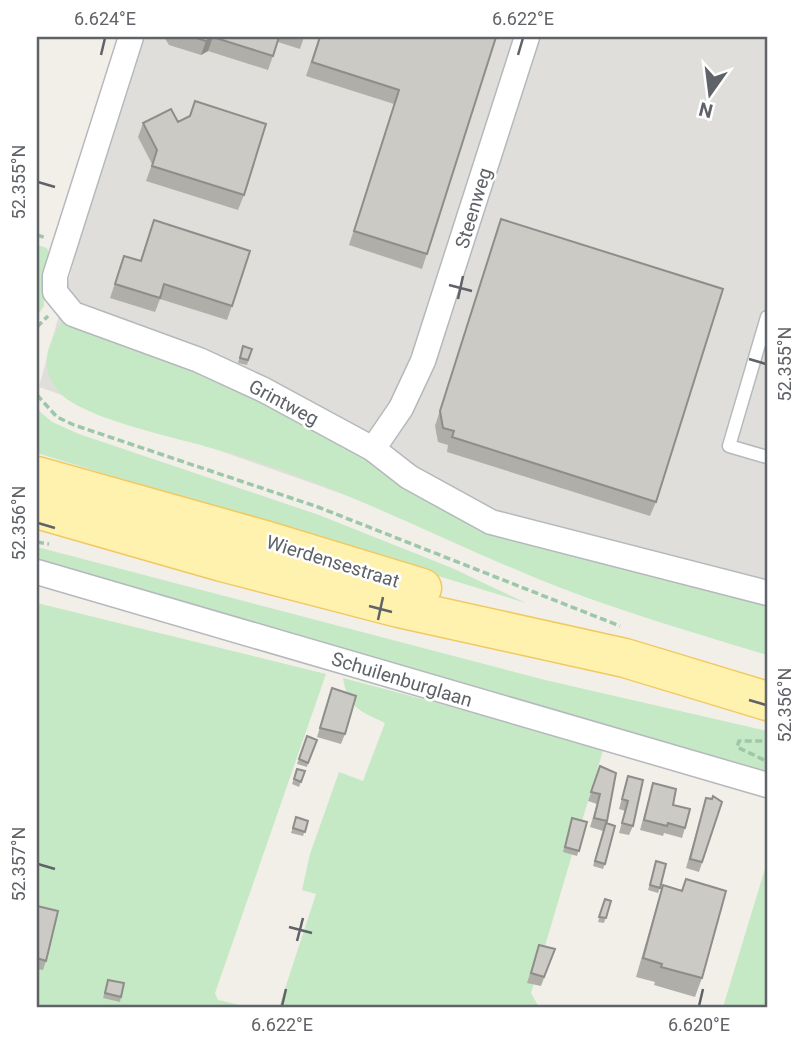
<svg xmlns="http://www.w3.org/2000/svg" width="804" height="1044" font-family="Roboto,sans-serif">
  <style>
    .industrial { fill: #e0deda }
    .green { fill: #c5e8c5 }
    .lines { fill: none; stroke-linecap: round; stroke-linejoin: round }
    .service-casing { stroke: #b5b8bc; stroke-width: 15 }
    .minor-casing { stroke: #b5b8bc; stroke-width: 27 }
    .primary-casing { stroke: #f2c960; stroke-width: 41 }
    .path { stroke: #9cc7a9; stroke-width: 3.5; stroke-dasharray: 7 3.5; stroke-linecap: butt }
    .service { stroke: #fff; stroke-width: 12 }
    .minor { stroke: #fff; stroke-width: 24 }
    .primary { stroke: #fff2af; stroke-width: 38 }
    .wall { fill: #afaea9 }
    .shaded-wall { fill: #8f8d8a }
    .building { fill: #cccac5; stroke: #8f8d8a; stroke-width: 2 }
    .ticks { fill: none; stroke: #5f6368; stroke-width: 2.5 }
    .labels { text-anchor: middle; stroke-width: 5; stroke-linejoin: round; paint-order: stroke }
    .street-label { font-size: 19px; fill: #5f6368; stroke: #fff }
    .neatline { fill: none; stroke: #5f6368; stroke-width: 2.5 }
    .ticks-label { font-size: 18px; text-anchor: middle; fill: #5f6368 }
  </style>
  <rect width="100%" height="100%" fill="#f1efe8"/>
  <path class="industrial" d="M136,37h631v566l-402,-101 -326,-115z"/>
  <path class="green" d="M37,245l10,3 3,10 -7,24 1,24 -7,10z
    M65,316l143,52 234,133 325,98v56c-79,-24 -159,-47 -236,-79 -102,-42 -202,-95 -309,-125 -38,-12 -138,-31 -163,-59 -23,-26 -10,-50 6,-76z
    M37,409l15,13 27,12 240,81 133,53 74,35 -489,-150z
    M37,547l508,133 222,51v45l-730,-211z
    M37,603l289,71 -111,319 3,7 31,7h-212z
    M343,678l261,69 -73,246 8,14h-260l37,-113 -14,-4 8,-36 29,-82 24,9 22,-58c-25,-12 -37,-15 -42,-45z
    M767,862v145h-44z"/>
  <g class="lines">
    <g class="service-casing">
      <path id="service" d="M767,317l-38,129 38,11"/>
    </g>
    <g class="minor-casing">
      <path id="minor" d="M131,37l-76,239v16l18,22 126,46 65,30 109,59 36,28 82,45 276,71
        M373,449l28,-41 22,-47 104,-324
        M37,572l730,213"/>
    </g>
    <g class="primary-casing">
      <path id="primary" d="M37,476l231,65 154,47
        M37,509l185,53 177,46 226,50 142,43"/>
    </g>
    <path class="path" d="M37,235l9,3
      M37,327l11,-11
      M37,395l20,22 17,8 244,82 302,119
      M37,542l12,2
      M764,760l-27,-13 2,-6h28"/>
    <use href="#service" class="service"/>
    <use href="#minor" class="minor"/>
    <use href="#primary" class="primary"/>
  </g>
  <path class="wall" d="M164,37h140l-4,12 -22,-7 -10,28 -60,-19 -7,4 -32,-10z
    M319,37h177l-74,232 -73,-24 45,-141 -88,-28z
    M195,101l49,94 -6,15 -92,-29 6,-17 -14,-27 5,-14 35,-1 11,-6z
    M501,219l155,283 -6,14 -203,-64 1,-7 -10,-3 -3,-16z
    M154,220l78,86 -5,14 -67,-21 -5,13 -45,-14 14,-42 16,5z
    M243,346l9,3 -5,16 -9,-2z
    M332,688l13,46 -4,10 -24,-7z
    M307,736l1,27 -1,4 -10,-3z
    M600,766l16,7 -10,50 -1,41 -2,5 -10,-3 10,-35 -13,-4 7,-23 -9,-3z
    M297,769l8,2 -6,16 -7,-3z
    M628,776l5,50 -4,9 -10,-2 6,-22 -6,-2z
    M653,783l20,22 12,23 -3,10 -18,-5 -1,3 -23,-6z
    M706,798l16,4 -23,70 -13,-4z
    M296,817l12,4 -5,15 -12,-3z
    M572,818l15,4 -10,34 -14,-4z
    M655,866l5,22 -2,5 -10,-3z
    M686,879l16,99 -7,19 -41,-12 1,-3 -19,-5 21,-73 6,-19 19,5z
    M605,899l6,2 -7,22 -6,-1z
    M37,906l9,55 -3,9 -6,-1z
    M539,945l16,4 -14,37 -14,-3z
    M108,980l13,17 -1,5 -17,-4z"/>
  <path class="shaded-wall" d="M213,37l-5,14 -7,4 5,-14z"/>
  <path class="building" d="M193,37h86l-6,19 -60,-19 -7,4z
    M320,37h176l-69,217 -73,-23 45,-141 -87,-28z
    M195,101l71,23 -22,71 -92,-29 5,-16 -14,-27 28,-14 7,13 12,-6z
    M501,219l222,70 -67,213 -204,-65 2,-6 -11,-3 -3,-17z
    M154,220l96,31 -18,55 -68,-22 -4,14 -45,-14 9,-28 17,5z
    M243,346l9,3 -4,11 -8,-2z
    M332,688l24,8 -11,38 -25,-6z
    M307,736l10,4 -9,23 -9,-4z
    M600,766l16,7 -9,48 -13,-3 6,-24 -9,-2z
    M297,769l8,2 -4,11 -7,-3z
    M628,776l15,4 -10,46 -11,-3 6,-22 -6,-2z
    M653,783l23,6 -3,16 17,4 -5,19 -17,-5 -1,3 -23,-6z
    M713,796l9,6 -20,60 -12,-3 16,-61 6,1z
    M296,817l12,4 -3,11 -12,-4z
    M572,818l15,4 -8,29 -14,-4z
    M606,823l9,3 -10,38 -10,-3z
    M656,861l10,3 -6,24 -10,-3z
    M686,879l40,12 -24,87 -41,-11 1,-3 -19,-6 20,-73 19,6z
    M605,899l6,2 -5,17 -7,-1z
    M37,906l21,5 -12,50 -9,-3z
    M539,945l16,4 -11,28 -13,-4z
    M108,980l16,3 -3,14 -16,-4z"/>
  <path class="ticks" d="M101,55l4,-17M518,55l5,-17M38,182l17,5M449,285l23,6M458,299l5,-23M749,359l17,5M38,523l17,5M369,606l23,6M378,620l5,-23M749,700l17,5M38,864l17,5M289,927l23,6M297,941l6,-23M282,1006l4,-17M699,1006l4,-17"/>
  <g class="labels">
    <g class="street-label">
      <text transform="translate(473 208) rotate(-73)" y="7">Steenweg</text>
      <text transform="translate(284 402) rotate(28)" y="7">Grintweg</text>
      <text transform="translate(333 561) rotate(17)" y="7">Wierdensestraat</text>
      <text transform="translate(402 679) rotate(17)" y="7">Schuilenburglaan</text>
    </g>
  </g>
  <rect width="804" height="1044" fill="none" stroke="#ffffff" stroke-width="77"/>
  <g transform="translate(710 94) rotate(194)" stroke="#ffffff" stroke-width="5" paint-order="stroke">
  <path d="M0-5L12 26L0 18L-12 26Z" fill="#5f6368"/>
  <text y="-10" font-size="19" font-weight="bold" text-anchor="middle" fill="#5f6368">N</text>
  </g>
  <rect x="38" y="38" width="728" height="968" class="neatline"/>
  <g class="ticks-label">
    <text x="105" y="25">6.624°E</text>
    <text x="523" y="25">6.622°E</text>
    <text transform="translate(19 182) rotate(-90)" y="6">52.355°N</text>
    <text transform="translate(785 364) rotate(-90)" y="6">52.355°N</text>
    <text transform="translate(19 523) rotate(-90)" y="6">52.356°N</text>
    <text transform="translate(785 705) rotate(-90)" y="6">52.356°N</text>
    <text transform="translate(19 864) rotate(-90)" y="6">52.357°N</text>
    <text x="282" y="1031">6.622°E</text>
    <text x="699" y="1031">6.620°E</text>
  </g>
</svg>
